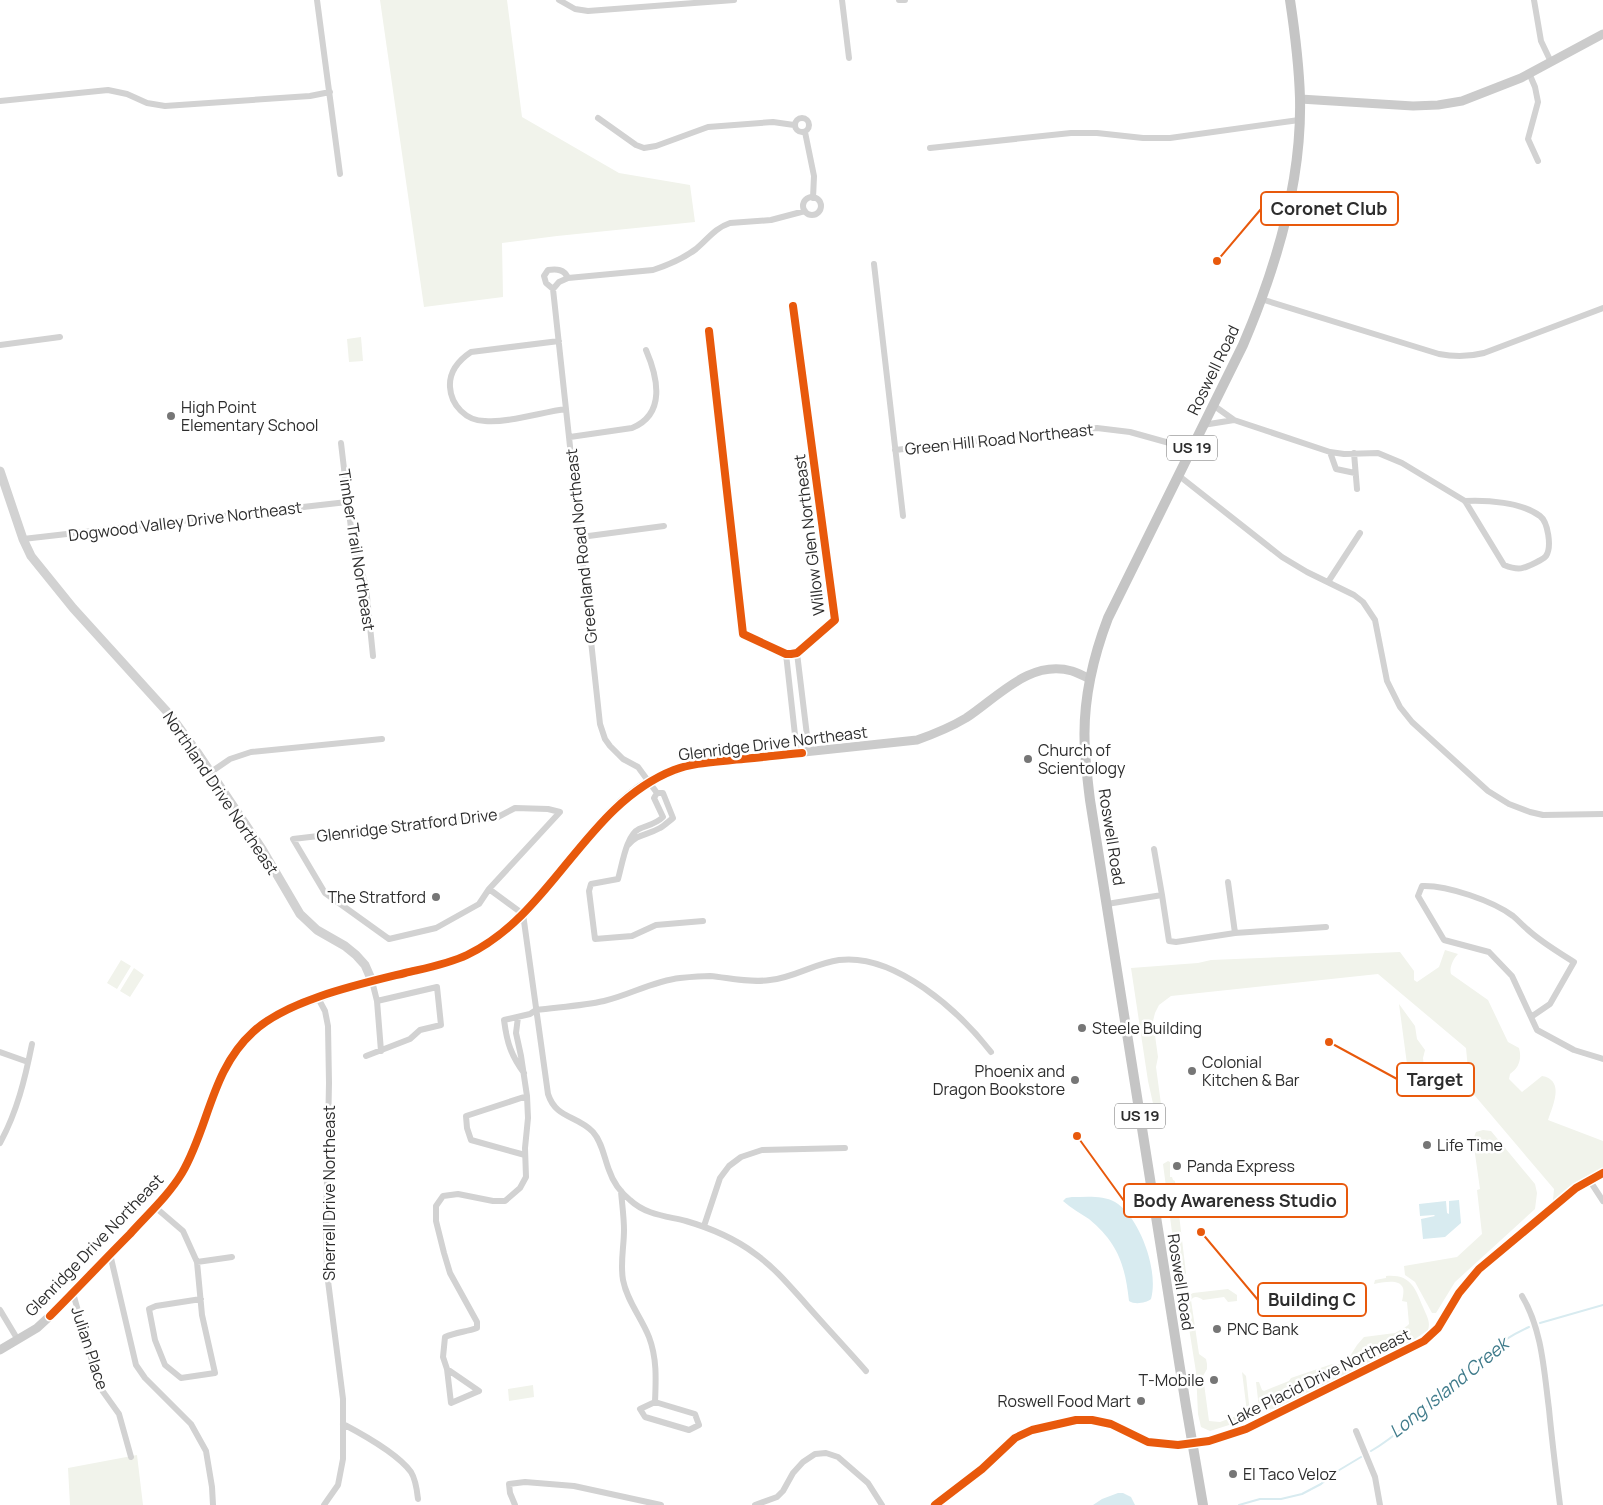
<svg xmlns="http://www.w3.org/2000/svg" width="1603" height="1505" font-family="Manrope,sans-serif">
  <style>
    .green { fill: #f1f3eb }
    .water { fill: #d8ebf0 }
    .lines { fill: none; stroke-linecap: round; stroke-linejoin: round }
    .stream { stroke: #d8ebf0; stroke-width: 2 }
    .minor { stroke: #d2d2d2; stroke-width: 6 }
    .tertiary { stroke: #d2d2d2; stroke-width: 9 }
    .secondary { stroke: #cbcbcb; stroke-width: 9 }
    .primary { stroke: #c5c5c5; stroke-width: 10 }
    .cycleway-casing { stroke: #fff; stroke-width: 11 }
    .cycleway { stroke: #e8590c; stroke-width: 8 }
    .poi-dot { fill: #767676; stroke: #fff; stroke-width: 2 }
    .labels { text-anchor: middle; stroke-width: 5; stroke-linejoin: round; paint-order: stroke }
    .shield { fill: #fff; stroke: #6c6c6c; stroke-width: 1 }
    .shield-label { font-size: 15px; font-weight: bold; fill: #2d2d2d }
    .street-label { font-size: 16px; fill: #2d2d2d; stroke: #fff }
    .poi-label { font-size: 16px; fill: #2d2d2d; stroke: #fff; text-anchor: start }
    .water-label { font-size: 18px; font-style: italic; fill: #3f7b8b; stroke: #fff }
    .leader { fill: none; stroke: #e8590c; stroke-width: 2 }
    .callout-dot { fill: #e8590c; stroke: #fff; stroke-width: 2 }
    .callout { fill: #fff; stroke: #e8590c; stroke-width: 2 }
    .callout-label { font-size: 18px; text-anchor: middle; font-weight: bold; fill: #2d2d2d }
  </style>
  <rect width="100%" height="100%" fill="#fff"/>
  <path class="green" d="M380,0h127l15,117 97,56 71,12 5,37 -138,14 -55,7 1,54 -79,10z
    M361,337l2,24 -14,1 -2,-23z
    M1445,950l13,4c-5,5 -9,14 -7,20l37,26 20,42 11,6c3,11 0,20 -9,26l-1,5 13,13 20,-16c23,4 11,29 6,44l55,21v32l-48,32 -2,-5 1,-11 -84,-99 -4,-42 -88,-74 -207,22 -12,9 -4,8 -2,8 5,36 -2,10 7,52 -1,1 -6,-3 -8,-36 -17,-113 67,-5 13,-3 189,-8 14,19v9l3,2 22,-15z
    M121,960l10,6 -14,23 -10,-6z
    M134,968l10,7 -14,22 -10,-6z
    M1399,1004l16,22 2,13 8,11 -2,8 2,19 -16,2z
    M1483,1130l8,1 44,53 2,9 -2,16 -80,73 -19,31h-4l-17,-31 -10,-7 -1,-9 53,-9 25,-23 -5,-44 3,-1 -7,-49 3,-8z
    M1168,1161l2,1v15h2l1,3 2,1 11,92 -2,3 -6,-1 -1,-5 -14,-106z
    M1386,1276c25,-2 29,12 37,31 3,8 8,14 5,23l-23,16 -112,57 -27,8 -7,-3 -3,-26h3l3,8 2,1 25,-10 2,-3 41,-14h10l5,-3 10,-16 7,-8 31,-4 12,-7 2,-2 -2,-22 -5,-1c1,-4 2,-10 1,-13 -4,-10 -21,-5 -29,-4l1,-4 11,-2z
    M1228,1289l9,6v6l-9,1 -4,-5 -21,3c-4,-3 -9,-5 -12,0l8,54 7,5 1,5v5l-4,7 6,45 11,1 27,-10 -5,-40 4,4 4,37 -1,4 -4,3 -35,11 -9,-4 -3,-13 -2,-42 -11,-69 1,-6 7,-4z
    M533,1385l1,12 -25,4 -1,-12z
    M137,1455l6,50h-73l-2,-37z"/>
  <path class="water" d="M1072,1197c14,0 31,-2 43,5 25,15 44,69 36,97 -5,4 -16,6 -22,2 -4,-36 -11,-58 -40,-82 -9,-6 -18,-11 -26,-18l3,-3z
    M1459,1200l2,23 -16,14 -22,2 -2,-20 14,-3 -1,-1 -14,1 -1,-12 27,-3 1,12 2,1v-13z
    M1118,1493h5l8,4 4,8h-42l9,-6z"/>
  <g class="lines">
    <path class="stream" d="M1540,1323l63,-18
      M1371,1451c57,-34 95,-96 158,-124
      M1239,1505l21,-6h21l21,-5 19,-10 15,-12 25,-15"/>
    <path class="minor" d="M317,0l23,174
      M559,0l16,9 13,2 146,-11
      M842,0l7,58
      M899,0h6
      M1534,0l7,41 10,21
      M1529,73l6,14 3,15 -10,37 10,22
      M0,101l108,-11 19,4 20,9 18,3 145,-10 20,-4
      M795 125a7 7 0 1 1 14 0a7 7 0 1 1-14 0Z
      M598,118l38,27 8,3 12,-2 52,-19 65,-5 21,3
      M805,132l9,44 -1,22
      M930,148l141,-15h26l46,5h27l129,-18
      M803 206a9 9 0 1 1 18 0a9 9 0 1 1-18 0Z
      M874,264l29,252
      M553,289l47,435 5,15 5,7 13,13 15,8 19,26h6l10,25c-4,3 -9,8 -13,10 -14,8 -22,5 -33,18
      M553,289l6,-7 9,-4 85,-8c15,-5 30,-11 43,-21 12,-10 19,-21 34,-26l41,-3 34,-9
      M553,289l-7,-6 -2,-7 4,-6c9,-1 16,-1 20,8
      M1261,299l178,55c16,3 29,3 45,-1l119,-45
      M709,331l34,303 43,20h5l6,-1 38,-33 -42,-314
      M559,341l-88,11c-12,8 -22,19 -21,35 1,18 16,34 35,34 24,2 57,-9 81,-12
      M0,345l60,-8
      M1213,405l21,15
      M1203,425l31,-5 96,32 14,2 34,-1 24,10 63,38 39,64c15,6 19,4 33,-3 3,-2 7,-3 9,-6 6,-9 2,-34 -6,-40 -18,-14 -54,-16 -75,-15
      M570,437l62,-9c34,-14 26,-50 14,-78
      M341,443l11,94 14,50 7,69
      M895,450l202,-22 33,4 61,17
      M1330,452l6,17 19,4
      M1354,453l3,36
      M1178,475l104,82 25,15 47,23 9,7 12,18 12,61 13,26 12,15 76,69 21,13 21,8 13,3 60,-1
      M581,537l83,-11
      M23,539l324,-37
      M1328,582l32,-49
      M797,653l12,99
      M786,654l11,99
      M211,772l19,-13 21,-7 131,-13
      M657,793l-3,5 9,19c-7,7 -15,8 -24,12 -13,6 -17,37 -21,50l-27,5 -2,7 6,48 37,-3 24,-11 47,-4
      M515,808l33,1 12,3 -71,77 -10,15 -43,24 -47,11 -64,-46 -32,-54 152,-18 51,-3z
      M1154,849l8,46
      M1228,882l7,51
      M489,889l34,25 25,180c8,25 29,21 45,38 9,10 11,25 16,38 4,12 11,22 21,30 16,15 36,16 56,21 24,7 48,17 68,32 20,14 35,32 51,50 20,23 41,45 61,68
      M1107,904l55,-9 7,46 7,1 59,-9 91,-6
      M372,981l5,20 4,50
      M318,998l7,13 3,15 1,57 -3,146 1,44 16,126v60l-5,26 -14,20
      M1531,1017l19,-13 24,-42c-16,-10 -33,-20 -47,-33 -5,-4 -9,-9 -14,-13 -20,-15 -66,-31 -91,-30l-4,10 26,44 45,12 23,24 25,54 37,20 29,9
      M0,1052l28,10
      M366,1056l44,-17 10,-9 21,-5 -4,-38 -60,14
      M524,1073c-13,-18 -17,-30 -20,-53l26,-6 6,-4c23,-3 46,-4 68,-9 26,-6 49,-20 76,-23 10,-1 20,-2 30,-2 20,2 40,7 60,4 24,-2 45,-17 69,-20 56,-7 120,51 152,92
      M0,1143c17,-31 25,-64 32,-99
      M525,1155l-54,-15 -4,-12 -1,-12 61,-20
      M1590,1181l13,20
      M621,1191c1,13 3,26 3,39 0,17 -4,33 -1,50 4,21 18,37 26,57 8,21 7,42 6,65l40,12 4,11 -10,5 -44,-13 -5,-8 15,-7
      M155,1207l28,24 14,31 5,53 13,58 -34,5 -16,-13 -10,-25 -6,-31 7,-3 45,-7
      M704,1226l16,-48 9,-12 12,-9 21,-7 83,-2
      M110,1254l26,111 9,13 46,46 15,27 6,36 1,18
      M197,1262l35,-5
      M73,1293l26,93 20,28 12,43
      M1522,1296c20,33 22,75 27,113 3,32 7,64 11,96
      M0,1310l18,30
      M447,1369l4,34 28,-12
      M479,1391l-32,-22 -4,-12 2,-20c11,-5 21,-5 32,-9v-6l-27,-49 -6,-20 -8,-32v-15l7,-10 15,-2 35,7h12l15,-13 6,-11 -1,-29 3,-30 -1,-22 -6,-40 -5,-23 2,-16
      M343,1424c19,10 55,30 68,48 5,8 6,18 7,27
      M1356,1431l19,46 5,28
      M515,1505l-5,-12 -1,-9 16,-2 49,4 87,19
      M755,1505l22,-8 6,-6 10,-18 10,-11 12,-8 11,-1 12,4 30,26 14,22
      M935,1505l47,-36 33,-31 17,-8 44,-10h16l19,4 37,18 30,3 31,-4 37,-12 178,-88 14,-13 21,-35 20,-24 97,-81 27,-15"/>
    <path class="tertiary" d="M0,471l23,68 8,17 42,52 97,107 29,40 63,94 38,65 17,16 28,16 11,9 9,10 7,16"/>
    <path class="secondary" d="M1300,99l113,7 25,-1 24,-4 59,-23 82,-44
      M0,1350l37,-22 13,-12c27,-27 54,-55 81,-84 17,-18 36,-36 50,-57 29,-47 29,-103 72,-143 18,-17 39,-25 62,-33 20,-7 40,-14 60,-19 38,-9 78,-14 111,-35 62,-40 93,-114 153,-157 19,-13 39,-20 62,-25l216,-23c17,-6 34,-13 49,-22 32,-21 64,-59 106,-47 6,2 12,5 18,8"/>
    <path class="primary" d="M1203,1505l-17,-99 -96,-606c-2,-16 -4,-33 -5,-50 -3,-45 7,-90 23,-132l135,-273c33,-77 59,-162 57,-247 -1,-33 -5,-65 -10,-98"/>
    <g class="cycleway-casing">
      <path id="cycleway" d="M709,331l34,303 43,20h5l6,-1 38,-33 -42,-314
        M50,1316c27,-27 53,-55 80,-82 18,-20 38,-38 52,-61 27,-46 29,-103 71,-141 34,-32 107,-48 152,-59 21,-5 43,-9 62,-18 86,-41 118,-150 207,-185 18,-7 39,-8 58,-10 24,-2 47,-5 70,-7
        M935,1505l47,-36 33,-31 17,-8 44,-10h16l19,4 37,18 30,3 31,-4 37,-12 178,-88 14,-13 21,-35 20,-24 97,-81 27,-15"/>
    </g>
    <use href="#cycleway" class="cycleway"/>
  </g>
  <g class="poi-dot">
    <circle cx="171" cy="416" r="5"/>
    <circle cx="1028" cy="759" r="5"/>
    <circle cx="436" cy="897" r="5"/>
    <circle cx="1082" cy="1028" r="5"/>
    <circle cx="1192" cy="1071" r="5"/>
    <circle cx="1075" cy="1080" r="5"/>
    <circle cx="1427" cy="1145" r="5"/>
    <circle cx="1177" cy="1166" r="5"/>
    <circle cx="1217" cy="1329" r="5"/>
    <circle cx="1214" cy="1380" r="5"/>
    <circle cx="1141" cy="1401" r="5"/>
    <circle cx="1233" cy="1474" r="5"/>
  </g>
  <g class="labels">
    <g class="shield">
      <rect x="1167" y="435.5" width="50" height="25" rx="4"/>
      <rect x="1115" y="1103.5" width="50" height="25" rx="4"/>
    </g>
    <g class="shield-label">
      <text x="1192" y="453">US 19</text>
      <text x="1140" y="1121">US 19</text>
    </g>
    <g class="street-label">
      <text transform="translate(1213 370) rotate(-64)" y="6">Roswell Road</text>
      <text transform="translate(999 439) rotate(-6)" y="6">Green Hill Road Northeast</text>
      <text transform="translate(185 521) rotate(-7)" y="6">Dogwood Valley Drive Northeast</text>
      <text transform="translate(809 535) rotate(-97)" y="6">Willow Glen Northeast</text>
      <text transform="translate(581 546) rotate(-96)" y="6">Greenland Road Northeast</text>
      <text transform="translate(357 550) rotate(81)" y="6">Timber Trail Northeast</text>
      <text transform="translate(773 743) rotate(-7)" y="6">Glenridge Drive Northeast</text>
      <text transform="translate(221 793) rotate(56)" y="6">Northland Drive Northeast</text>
      <text transform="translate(407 825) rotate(-7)" y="6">Glenridge Stratford Drive</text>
      <text transform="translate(1112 837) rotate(81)" y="6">Roswell Road</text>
      <text transform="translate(329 1193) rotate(-90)" y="6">Sherrell Drive Northeast</text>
      <text transform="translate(94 1245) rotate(-46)" y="6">Glenridge Drive Northeast</text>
      <text transform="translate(1181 1282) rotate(81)" y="6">Roswell Road</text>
      <text transform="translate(90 1348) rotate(72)" y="6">Julian Place</text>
      <text transform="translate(1319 1377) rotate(-26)" y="6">Lake Placid Drive Northeast</text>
    </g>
    <g class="poi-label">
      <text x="181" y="413">High Point<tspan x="181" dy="18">Elementary School</tspan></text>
      <text x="1038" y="756">Church of<tspan x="1038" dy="18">Scientology</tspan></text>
      <text x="426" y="903" text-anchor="end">The Stratford</text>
      <text x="1092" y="1034">Steele Building</text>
      <text x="1202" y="1068">Colonial<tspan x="1202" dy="18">Kitchen &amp; Bar</tspan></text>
      <text x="1065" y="1077" text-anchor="end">Phoenix and<tspan x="1065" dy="18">Dragon Bookstore</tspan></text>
      <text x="1437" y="1151">Life Time</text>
      <text x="1187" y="1172">Panda Express</text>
      <text x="1227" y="1335">PNC Bank</text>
      <text x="1204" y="1386" text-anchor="end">T-Mobile</text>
      <text x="1131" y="1407" text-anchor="end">Roswell Food Mart</text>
      <text x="1243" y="1480">El Taco Veloz</text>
    </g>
    <g class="water-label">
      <text transform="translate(1449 1388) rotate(-39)" y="6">Long Island Creek</text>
    </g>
  </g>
  <path class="leader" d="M1217 261L1261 209M1329 1042L1397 1079M1077 1136L1124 1201M1201 1232L1258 1300"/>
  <g class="callout-dot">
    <circle cx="1217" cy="261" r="5"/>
    <circle cx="1329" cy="1042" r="5"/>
    <circle cx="1077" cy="1136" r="5"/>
    <circle cx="1201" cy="1232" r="5"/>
  </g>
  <g class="callout">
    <rect x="1261" y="192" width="137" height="33" rx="5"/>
    <rect x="1397" y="1063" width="77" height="33" rx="5"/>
    <rect x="1124" y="1184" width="223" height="33" rx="5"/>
    <rect x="1258" y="1283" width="108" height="33" rx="5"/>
  </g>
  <g class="callout-label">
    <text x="1329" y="215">Coronet Club</text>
    <text x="1435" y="1086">Target</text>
    <text x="1235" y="1207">Body Awareness Studio</text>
    <text x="1312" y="1306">Building C</text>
  </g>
</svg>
